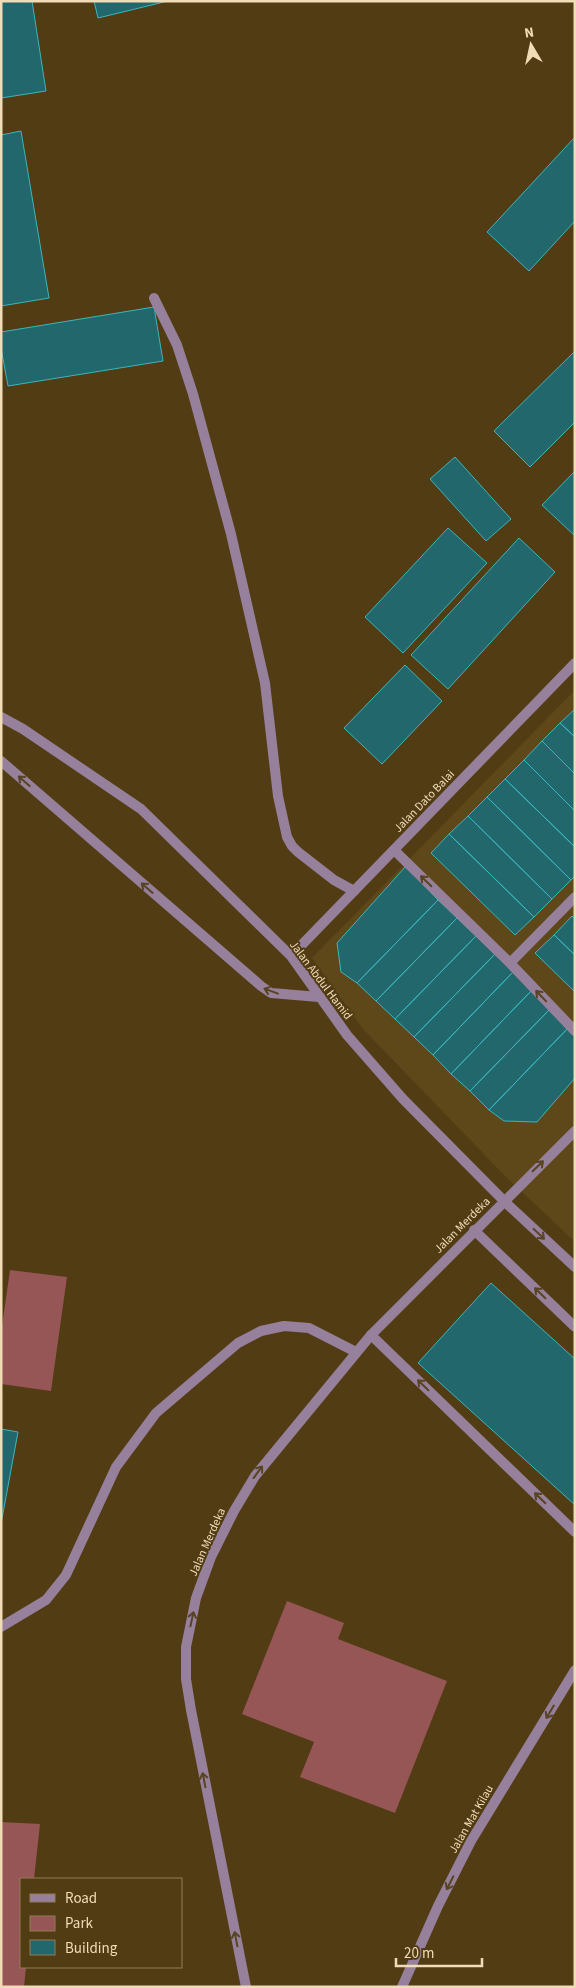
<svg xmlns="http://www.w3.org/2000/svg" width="576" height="1988" font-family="'Source Sans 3',sans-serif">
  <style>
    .built { fill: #5e4719 }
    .green { fill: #965655 }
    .building { fill: #22676c; stroke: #3bb6bd }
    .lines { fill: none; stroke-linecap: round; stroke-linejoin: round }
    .service { stroke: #96809b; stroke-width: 10 }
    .minor { stroke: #96809b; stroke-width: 10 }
    .tertiary { stroke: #96809b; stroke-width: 10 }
    .oneway { stroke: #584322 }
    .labels { text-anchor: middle; stroke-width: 4; stroke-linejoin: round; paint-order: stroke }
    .street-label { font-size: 12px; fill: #f1dcb8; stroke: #513c14 }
  </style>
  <rect width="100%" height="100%" fill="#513c14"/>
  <path class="built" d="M575,690v552l-72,-68 -140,-145 -51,-71z"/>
  <path class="green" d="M10,1270l57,7 -16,114 -50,-7v-51z
    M287,1601l57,22 -6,16 109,42 -52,132 -95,-36 14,-35 -72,-28z
    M1,1822l39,2 -6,55h-13v88h5l-2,20h-23z"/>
  <path class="building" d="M1,1h31l14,90 -45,7z
    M94,1h74l-70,17z
    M21,131l28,167 -48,8v-171z
    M575,137v84l-46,50 -42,-39z
    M154,307l9,54 -155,25 -7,-38v-16z
    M575,351v71l-45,45 -36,-36z
    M455,457l56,62 -25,22 -56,-62z
    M575,471v65l-33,-31z
    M448,528l39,35 -84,90 -38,-36z
    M519,538l36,34 -107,117 -37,-34z
    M405,665l37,36 -60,63 -38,-36z
    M575,709v28l-15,-14z
    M560,723l15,14v37l-33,-33z
    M542,741l33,33v37l-51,-51z
    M524,760l51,51v36l-70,-68z
    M505,779l70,68v29l-4,4 -84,-83z
    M487,797l84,83 -19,19 -84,-83z
    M468,816l84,83 -18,18 -85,-83z
    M449,834l85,83 -19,18 -84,-82z
    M406,866l32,34 -81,83 -16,-11 -4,-29z
    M438,900l19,18 -81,83 -19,-18z
    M572,916l3,3v36l-21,-20z
    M457,918l19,18 -81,83 -19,-18z
    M554,935l21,20v37l-40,-39z
    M476,936l19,18 -81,83 -19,-18z
    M495,954l18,18 -80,83 -19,-18z
    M513,972l19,18 -81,84 -18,-19z
    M532,990l19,18 -81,83 -19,-17z
    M551,1008l19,18 -81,84 -19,-19z
    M570,1026l5,5v47l-38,44 -33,-1 -15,-11z
    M491,1283l84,76v146l-157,-142z
    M1,1429l17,3 -17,92z"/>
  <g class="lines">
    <path class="service" d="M1,761l260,225 10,7 48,4
      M394,850l116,113 65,68
      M510,963l65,-66
      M474,1230l101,97
      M371,1335l204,197
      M1,1627l45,-27 20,-25 50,-108 40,-54 82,-70 23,-12 23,-5 25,2 47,24"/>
    <path class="minor" d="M154,298l23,47 16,49 38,140 34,149 13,113 9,41 5,9 6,6 36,28 20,11"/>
    <path class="tertiary" d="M1,717l22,12 118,80 150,147 56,79 56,64 101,102 71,66
      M291,956l284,-293
      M246,1987l-55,-277 -5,-31v-32l10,-49 15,-41 23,-46 21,-35 116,-141 204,-204
      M402,1987l36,-81 33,-65 104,-171"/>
  </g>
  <defs><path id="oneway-shaft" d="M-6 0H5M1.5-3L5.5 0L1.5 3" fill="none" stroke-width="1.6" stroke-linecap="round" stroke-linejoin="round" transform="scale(1.25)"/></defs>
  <g class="oneway">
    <use href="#oneway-shaft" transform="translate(24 781) rotate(-139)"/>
    <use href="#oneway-shaft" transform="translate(426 881) rotate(-136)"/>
    <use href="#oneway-shaft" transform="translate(147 888) rotate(-139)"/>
    <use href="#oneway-shaft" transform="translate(271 991) rotate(-160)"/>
    <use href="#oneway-shaft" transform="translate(541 996) rotate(-134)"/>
    <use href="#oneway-shaft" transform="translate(538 1166) rotate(-44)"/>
    <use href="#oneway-shaft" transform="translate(539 1234) rotate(43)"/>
    <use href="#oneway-shaft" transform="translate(540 1293) rotate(-136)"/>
    <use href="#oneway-shaft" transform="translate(423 1385) rotate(-136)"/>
    <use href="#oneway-shaft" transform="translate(258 1472) rotate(-54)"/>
    <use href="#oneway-shaft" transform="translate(540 1498) rotate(-136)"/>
    <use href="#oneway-shaft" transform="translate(192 1619) rotate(-78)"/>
    <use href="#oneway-shaft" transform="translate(550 1712) rotate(121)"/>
    <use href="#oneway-shaft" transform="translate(204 1780) rotate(-101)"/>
    <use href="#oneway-shaft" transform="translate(450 1883) rotate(117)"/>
    <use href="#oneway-shaft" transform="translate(236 1939) rotate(-101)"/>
  </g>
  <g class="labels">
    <g class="street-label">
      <text transform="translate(424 801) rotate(-46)" y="4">Jalan Dato Balai</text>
      <text transform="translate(321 980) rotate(53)" y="4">Jalan Abdul Hamid</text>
      <text transform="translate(462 1225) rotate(-45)" y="4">Jalan Merdeka</text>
      <text transform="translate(207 1542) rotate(-66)" y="4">Jalan Merdeka</text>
      <text transform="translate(471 1819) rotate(-60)" y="4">Jalan Mat Kilau</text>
    </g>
  </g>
  <rect width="576" height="1988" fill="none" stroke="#f1dcb8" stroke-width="5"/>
  <rect x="20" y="1878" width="162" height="90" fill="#513c14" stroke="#917c56"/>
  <rect x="30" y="1894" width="25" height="8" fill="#96809b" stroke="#917c56"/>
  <text x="65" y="1903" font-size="15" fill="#f1dcb8">Road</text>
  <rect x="30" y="1916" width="25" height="15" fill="#965655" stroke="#917c56"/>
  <text x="65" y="1928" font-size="15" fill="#f1dcb8">Park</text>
  <rect x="30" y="1940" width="25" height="15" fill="#22676c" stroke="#917c56"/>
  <text x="65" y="1953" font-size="15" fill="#f1dcb8">Building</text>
  <g transform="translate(531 45) rotate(351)" stroke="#513c14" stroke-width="4" paint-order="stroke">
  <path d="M0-4L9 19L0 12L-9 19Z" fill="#f1dcb8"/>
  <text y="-8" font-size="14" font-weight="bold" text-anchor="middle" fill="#f1dcb8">N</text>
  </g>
  <path d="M396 1958v8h86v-8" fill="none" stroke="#f1dcb8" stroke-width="2.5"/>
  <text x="404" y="1958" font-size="15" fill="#f1dcb8" stroke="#513c14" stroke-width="4" paint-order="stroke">20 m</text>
</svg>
